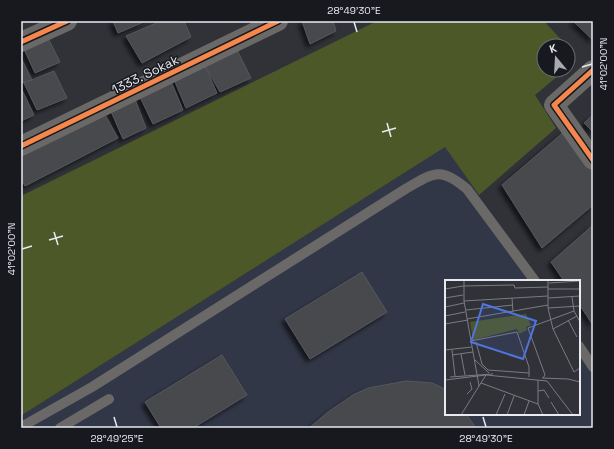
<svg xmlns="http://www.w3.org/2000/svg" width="614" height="449" font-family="'Space Grotesk',sans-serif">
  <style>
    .built { fill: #323747 }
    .green { fill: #4d5828 }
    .building { fill: #46484e; stroke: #55575c; filter: url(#shadow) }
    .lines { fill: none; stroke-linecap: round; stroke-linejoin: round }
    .lane { stroke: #6b6968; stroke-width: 10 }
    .street { stroke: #6b6968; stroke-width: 20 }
    .cycleway-casing { stroke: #17191e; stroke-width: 8 }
    .cycleway { stroke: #f5874c; stroke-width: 5 }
    .ticks { fill: none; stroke: #e7eaf1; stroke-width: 1.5 }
    .labels { text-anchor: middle; stroke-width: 3; stroke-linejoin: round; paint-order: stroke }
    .street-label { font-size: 13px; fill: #e7eaf1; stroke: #17191e }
    .inset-road { fill: none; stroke: #797c82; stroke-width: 1 }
    .view { fill: #5075de; fill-opacity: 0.15; stroke: #5075de; stroke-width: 2 }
    .inset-edge { fill: none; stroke: #e7eaf1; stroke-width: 2 }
    .neatline { fill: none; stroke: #e7eaf1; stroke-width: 1.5 }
    .ticks-label { font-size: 10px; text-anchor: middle; fill: #e7eaf1 }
  </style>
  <defs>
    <filter id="shadow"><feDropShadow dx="-3.5" dy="3.5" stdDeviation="2" flood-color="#0009"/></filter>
  </defs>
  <rect width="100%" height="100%" fill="#303238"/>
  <path class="built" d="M445,147l94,134h-93v133h133v-76l14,20v70h-563l-8,-13z"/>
  <path class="green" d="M377,21h167l23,25h-23v24h21l-30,25 21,33 -77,67 -34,-48 -423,268 -1,-219z"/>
  <path class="building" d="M113,21h33l-28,12z
    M161,21h23l7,16 -49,26 -16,-27z
    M302,21h31l3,10 -26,13z
    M573,21h20v19z
    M47,36l13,26 -25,11 -12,-26z
    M236,48l15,30 -31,14 -16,-28z
    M21,58l11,22 -11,3z
    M204,64l13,29 -31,15 -13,-31z
    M54,71l13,27 -30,12 -13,-27z
    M170,79l13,31 -30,14 -14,-29z
    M21,88l13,27 -13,6z
    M134,97l12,31 -23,11 -13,-30z
    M104,113l14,25 -93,48 -4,-8v-24z
    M593,115v17l-9,-9z
    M565,131l28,40v34l-51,43 -40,-63z
    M593,225v100l-14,-21v-23h-15l-13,-19z
    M362,272l25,40 -77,47 -25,-40z
    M222,355l25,40 -54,33h-32l-16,-26z
    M406,381l26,2 13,6 1,25h20l10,14h-167l19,-16 25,-17 15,-7z"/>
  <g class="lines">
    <path class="lane" d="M579,346l14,21
      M21,427l71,-40 315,-199c27,-15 33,-22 60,1l68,92
      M60,428l49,-29"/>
    <path class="street" d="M21,42l46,-21
      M593,70l-39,35 39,55
      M21,146l257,-125"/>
    <g class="cycleway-casing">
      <path id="cycleway" d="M21,42l46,-21
        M593,70l-39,35 39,55
        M21,146l257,-125"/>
    </g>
    <use href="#cycleway" class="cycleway"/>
  </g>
  <path class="ticks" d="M354,22l3,10M582,67l10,-3M387,123l4,14M382,132l14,-4M54,232l4,13M49,240l14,-4M22,249l10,-3M114,417l3,10M483,417l3,10"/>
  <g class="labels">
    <g class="street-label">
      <text transform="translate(145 74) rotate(-26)" y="5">1333. Sokak</text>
    </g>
  </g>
  <g transform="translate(445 280)">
    <rect width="135" height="135" fill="#303238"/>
    <path d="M81,34l5,11 -5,2 1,3 -8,4 -2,-5 -44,11 -3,-18z" fill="#4d5828"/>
    <path class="inset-road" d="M19,0v21l15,85M103,0v28l5,21 21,43 6,-4M104,3l31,-2M69,5l1,3 33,-1M0,9l18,-3 51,-1M103,9h32M127,17l2,14 6,11M0,18l18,-3M67,18l1,14M103,18l32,-2M19,21l84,-5M0,27l19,-4M103,28l32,-2M21,30l47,-5M0,36l20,-4M22,39l81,-14M123,40l9,17M0,44l23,-4M108,49l24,-13M26,61l46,-9 12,35v10M31,62l6,22 6,6 41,3M0,70l27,-3M7,70l3,26M16,74l4,21M7,75l21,-3M30,80l14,13M5,97l43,-3M97,98l26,1 12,3M98,98l2,-3 -17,-47 46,-17M0,100l41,-5 61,6 26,34M93,100v24l5,11M36,103l57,21M34,106l7,-11M93,111l6,-1 5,8M22,114l5,-5 -2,-7M106,122l8,13M16,135l18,-29M51,135l9,-21M62,135l7,-19M79,135l5,-14"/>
    <path class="view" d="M38,24l53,17 -13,38 -52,-17z"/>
    <rect width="135" height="135" class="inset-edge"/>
  </g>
  <rect width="614" height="449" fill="none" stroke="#17191e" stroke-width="44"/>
  <g transform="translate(556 58) rotate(342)"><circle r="19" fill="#17191e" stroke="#6a6d72"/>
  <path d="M0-3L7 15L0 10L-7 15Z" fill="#a7aab0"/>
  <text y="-6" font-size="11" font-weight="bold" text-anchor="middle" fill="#e7eaf1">K</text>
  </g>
  <rect x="22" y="22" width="570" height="405" class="neatline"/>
  <g class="ticks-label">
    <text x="354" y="14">28°49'30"E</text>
    <text transform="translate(603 64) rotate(-90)" y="4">41°02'00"N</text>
    <text transform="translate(11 249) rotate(-90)" y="4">41°02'00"N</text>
    <text x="117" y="442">28°49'25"E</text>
    <text x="486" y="442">28°49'30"E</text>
  </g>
</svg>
